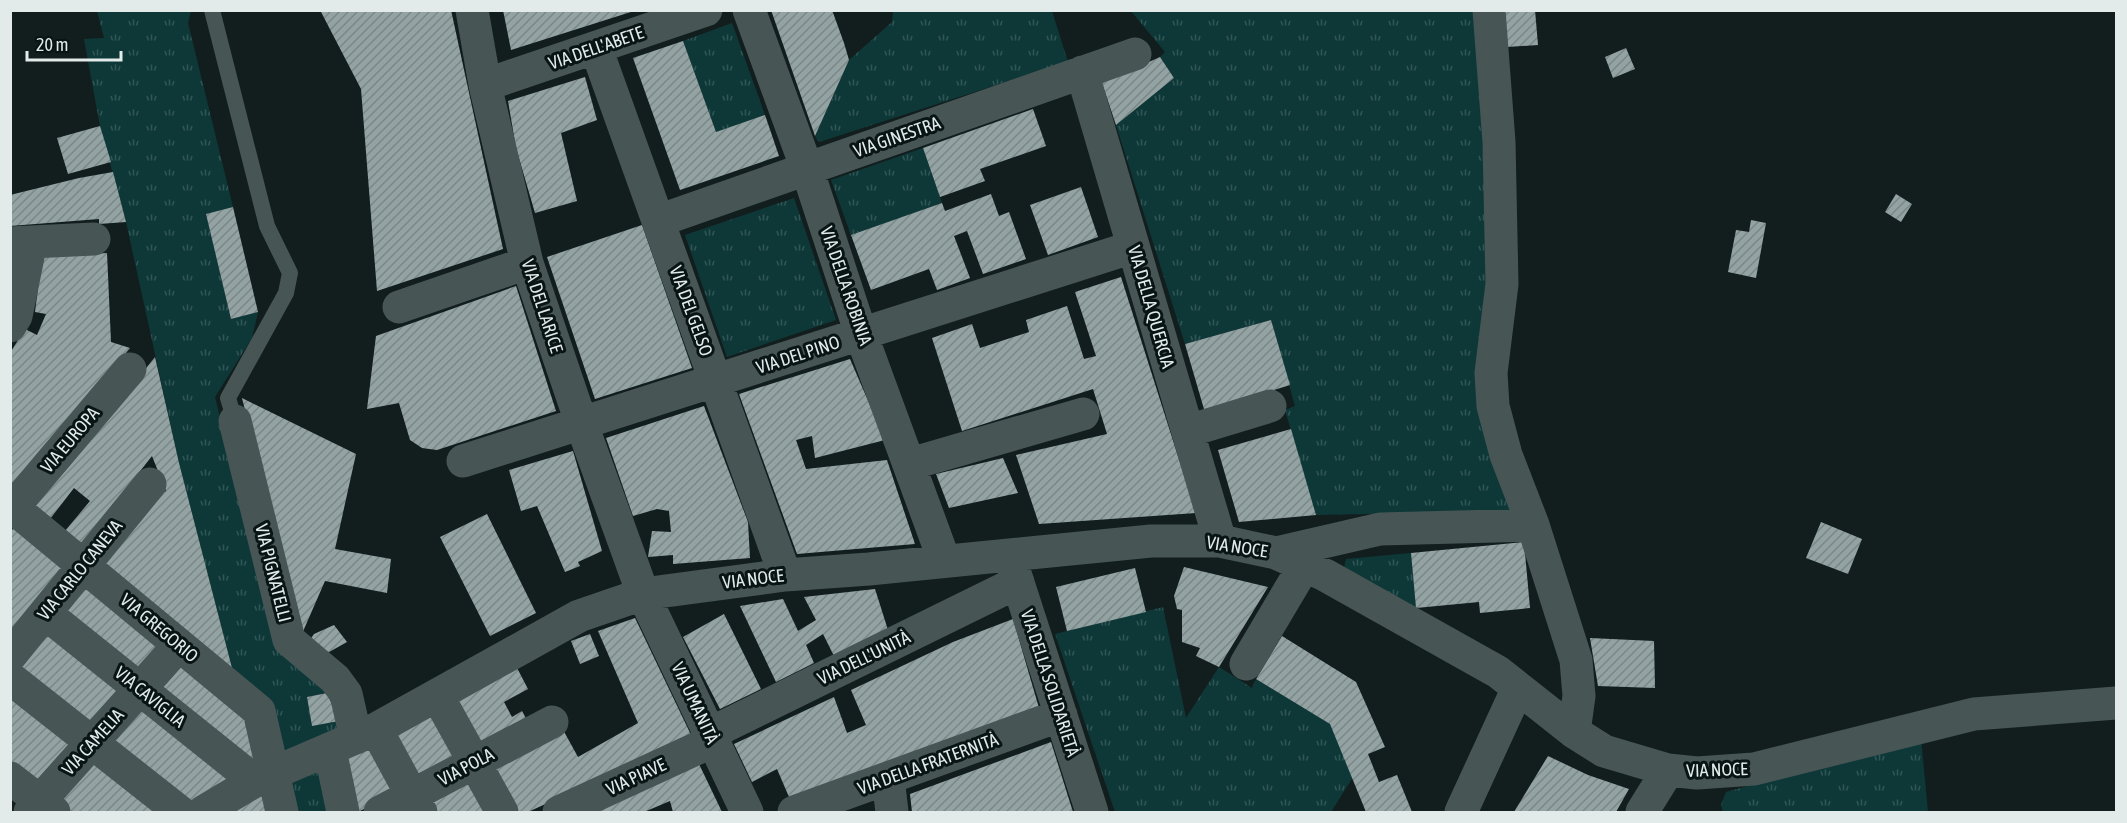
<svg xmlns="http://www.w3.org/2000/svg" width="2127" height="823" font-family="'Asap Condensed',sans-serif">
  <style>
    .grass { fill: url(#grass-tufts) }
    .building { fill: url(#building-hatch) }
    .lines { fill: none; stroke-linecap: round; stroke-linejoin: round }
    .lane { stroke: #475555; stroke-width: 16 }
    .street { stroke: #475555; stroke-width: 33 }
    .labels { text-anchor: middle; stroke-width: 6; stroke-linejoin: round; paint-order: stroke }
    .street-label { font-size: 18px; fill: #e2ebea; stroke: #091515 }
  </style>
  <defs>
    <pattern id="grass-tufts" width="24" height="20" patternUnits="userSpaceOnUse" patternTransform="scale(1.5)"><rect width="24" height="20" fill="#0e3838"/><path d="M3 7l-1-3M5 7V3M7 7l1-3M15 17l-1-3M17 17v-4M19 17l1-3" fill="none" stroke="#315555"/></pattern>
    <pattern id="building-hatch" width="6" height="6" patternUnits="userSpaceOnUse" patternTransform="scale(1.5)"><rect width="6" height="6" fill="#93a3a3"/><path d="M-1 1l2-2M0 6l6-6M5 7l2-2" fill="none" stroke="#7b8787"/></pattern>
  </defs>
  <rect width="100%" height="100%" fill="#121e1e"/>
  <path class="grass" d="M97,11h94l-3,12 45,184 -27,7 25,105 27,-7 -6,26 -37,59 22,91 90,205 -20,4 5,29 27,-5 4,13 -62,22 -49,-88 -53,-205 -53,-241 -26,-96 -16,-87 20,-1z
    M893,11h159l16,51 -249,80 -4,-6 34,-76 43,-38z
    M1131,11h348l35,500 -198,4 -31,-105 10,-4 -24,-86 -86,24 -69,-219 58,-47 -14,-21 5,-5z
    M732,23l33,92 -49,17 -33,-91z
    M923,148l19,55 -91,32 -20,-55z
    M794,198l42,122 -109,37 -42,-122z
    M1411,553l5,55 -72,-40 2,-9z
    M1163,607l23,111 33,-51 33,21 4,-9 74,45 23,53 -22,35h-216l-60,-178z
    M1921,739l7,73h-205l-2,-7 5,-13z
    M324,767l9,45h-42l-7,-34z"/>
  <path class="building" d="M320,10h131l52,239 -126,42 -16,-202z
    M503,10h131v1l-123,39z
    M771,10h61l12,33 5,17 -34,76z
    M1535,10l3,35 -31,2 -4,-35z
    M683,41l33,91 49,-17 14,41 -99,34 -47,-132z
    M1626,48l9,21 -22,9 -8,-21z
    M1160,57l14,21 -58,47 -14,-42z
    M585,77l12,43 -36,13 16,68 -42,12 -19,-65 -8,-47z
    M1033,109l13,37 -66,23 5,12 -45,16 -17,-49z
    M100,126l11,36 -43,12 -11,-36z
    M113,172l13,50 -27,2v-5l-89,7v-31l69,-17z
    M1081,187l17,50 -50,18 -18,-50z
    M991,194l8,22 10,-4 17,47 -43,15 -16,-43 -13,5 16,42 -33,12 -8,-21 -58,21 -20,-55 91,-32 3,8z
    M1896,194l16,10 -11,18 -16,-10z
    M233,207l25,105 -27,7 -25,-105z
    M1751,220l15,3 -10,55 -28,-6 8,-42 13,2z
    M642,225l50,143 -97,31 -48,-142z
    M107,253l4,89 19,6 -117,141 -3,-2v-134l15,-24 12,6 9,-21 -11,-2 7,-55z
    M1121,277l75,236 -157,11 -23,-69 91,-21 -14,-45 -131,42 -30,-93 40,-14 8,24 49,-16 -3,-12 41,-14 17,53 12,-3 -21,-64z
    M516,286l40,125 -119,39 -15,-2 -12,-8 -11,-37 -32,6 9,-73z
    M1271,320l19,65 -45,14 -39,17 -21,-72z
    M155,357l24,106 53,205 -128,-105 52,-67 10,-5 -14,-35 -70,89 -17,-14 25,-30 -16,-13 -24,31 -15,-13z
    M850,359l35,81 -70,18 -3,-22 -16,4 10,29 81,-9 28,84 -118,10 -58,-160z
    M242,398l114,56 -21,95 56,10 -4,34 -62,-12 -24,55z
    M704,406l44,116 2,36 -77,6v-9l-25,2 4,-26 19,1 -2,-21 -12,-2 -24,7 -27,-78z
    M1291,429l25,86 -77,7 -21,-72z
    M573,451l29,100 -24,11 2,4 -15,6 -28,-66 -16,5 -12,-41z
    M1003,458l15,35 -69,15 -13,-34z
    M487,514l49,99 -46,23 -50,-99z
    M1821,522l41,17 -14,35 -42,-16z
    M15,527l49,39 -54,68v-102z
    M1524,542l6,66 -50,5 -1,-11 -63,6 -5,-55z
    M1184,567l84,20 -49,80 -23,-11 4,-8 -18,-6v-32l-5,-1 -3,-13z
    M1135,568l11,44 -79,19 -11,-44z
    M85,585l76,63 -23,26 -75,-61z
    M875,589l13,41 -54,26 -11,-22 -17,11 8,18 -38,19 -36,-76 43,-7 15,32 18,-11 -12,-23z
    M724,614l37,75 -41,20 -37,-72z
    M635,618l57,119 -164,75h-12l-26,-45 72,-39 16,29 60,-34 -40,-92z
    M1013,619l26,89 -250,89 -12,-28 -25,13 -18,-38 100,-47 13,36 19,-8 -15,-35 102,-48z
    M334,625l13,17 -25,14 -15,-12 7,-10z
    M48,630l77,60 -34,37 -72,-60z
    M590,634l9,22 -19,8 -9,-23z
    M1282,636l74,46 29,65 -17,7 11,28 18,-7 15,37h-46l-36,-88 -74,-45z
    M1590,638l64,3 1,47 -57,-2z
    M182,662l70,58 2,49 -97,-80z
    M516,666l12,23 -24,13 8,15 10,-6 6,11 -48,26 -26,-49z
    M10,692l66,54 -37,41 -29,-23z
    M327,693l12,28 -27,5 -5,-29z
    M142,705l94,74 -45,27 -78,-65z
    M430,713l27,47 -39,21 -26,-47z
    M1051,742l22,70h-161l-2,-18z
    M370,745l27,47 -39,20 -11,-55z
    M1548,756l40,19 41,14 -13,23h-102z
    M94,760l67,52h-90l-13,-10z
    M699,764l23,48h-49l-3,-11 -26,11h-60z
    M469,778l18,34h-54l-6,-12z
    M268,787l6,25h-46z"/>
  <g class="lines">
    <path class="lane" d="M212,10l55,216 23,47 -4,20 -58,105 7,23"/>
    <path class="street" d="M472,10l13,75 42,178 55,162 61,169 104,218
      M749,10l58,159 54,165 83,226
      M1489,10l10,132 3,142 -11,89 2,33 13,49 27,70 43,135 3,36 -5,36
      M596,48l189,527
      M1082,72l138,469
      M485,85l221,-75
      M658,221l477,-167
      M10,243l84,-4
      M399,307l128,-44
      M10,326l6,-10 15,-74
      M235,421l54,219 46,39 11,15 10,44
      M1188,431l82,-25
      M463,461l670,-214
      M910,464l173,-50
      M10,505l249,206 23,101
      M10,511l120,-142
      M1276,553l104,-24 153,-4
      M1011,561l81,251
      M45,613l210,168
      M10,656l140,-172
      M1246,664l58,-98
      M10,678l170,134
      M437,695l65,117
      M376,729l45,83
      M709,734l309,-152
      M330,750l13,62
      M10,778l44,34
      M888,778l4,34
      M30,812l149,-167
      M203,812l52,-31 121,-52 203,-113 64,-22 142,-19 84,-6 282,-28h69l56,12 49,22 173,97 76,60 30,19 64,19 29,3 57,-4 220,-55 142,-11
      M380,812l172,-90
      M559,812l154,-71
      M794,812l267,-97
      M1461,812l57,-124
      M1642,812l26,-42"/>
  </g>
  <g class="labels">
    <g class="street-label">
      <text transform="translate(596 48) rotate(-19)" y="6">VIA DELL'ABETE</text>
      <text transform="translate(897 137) rotate(-19)" y="6">VIA GINESTRA</text>
      <text transform="translate(846 286) rotate(71)" y="6">VIA DELLA ROBINIA</text>
      <text transform="translate(542 306) rotate(72)" y="6">VIA DEL LARICE</text>
      <text transform="translate(1151 307) rotate(74)" y="6">VIA DELLA QUERCIA</text>
      <text transform="translate(691 311) rotate(70)" y="6">VIA DEL GELSO</text>
      <text transform="translate(798 355) rotate(-18)" y="6">VIA DEL PINO</text>
      <text transform="translate(70 440) rotate(-50)" y="6">VIA EUROPA</text>
      <text transform="translate(1237 547) rotate(9)" y="6">VIA NOCE</text>
      <text transform="translate(80 570) rotate(-51)" y="6">VIA CARLO CANEVA</text>
      <text transform="translate(273 573) rotate(76)" y="6">VIA PIGNATELLI</text>
      <text transform="translate(753 579) rotate(-7)" y="6">VIA NOCE</text>
      <text transform="translate(159 628) rotate(40)" y="6">VIA GREGORIO</text>
      <text transform="translate(864 658) rotate(-26)" y="6">VIA DELL'UNITÀ</text>
      <text transform="translate(1050 683) rotate(72)" y="6">VIA DELLA SOLIDARIETÀ</text>
      <text transform="translate(150 697) rotate(39)" y="6">VIA CAVIGLIA</text>
      <text transform="translate(695 703) rotate(65)" y="6">VIA UMANITÀ</text>
      <text transform="translate(93 742) rotate(-48)" y="6">VIA CAMELIA</text>
      <text transform="translate(928 764) rotate(-20)" y="6">VIA DELLA FRATERNITÀ</text>
      <text transform="translate(466 767) rotate(-28)" y="6">VIA POLA</text>
      <text transform="translate(1717 770) rotate(-2)" y="6">VIA NOCE</text>
      <text transform="translate(636 777) rotate(-25)" y="6">VIA PIAVE</text>
    </g>
  </g>
  <rect width="2127" height="823" fill="none" stroke="#e2ebea" stroke-width="24"/>
  <path d="M27 51v9h94v-9" fill="none" stroke="#e2ebea" stroke-width="3"/>
  <text x="36" y="51" font-size="18" fill="#e2ebea" stroke="#091515" stroke-width="4.5" paint-order="stroke">20 m</text>
</svg>
